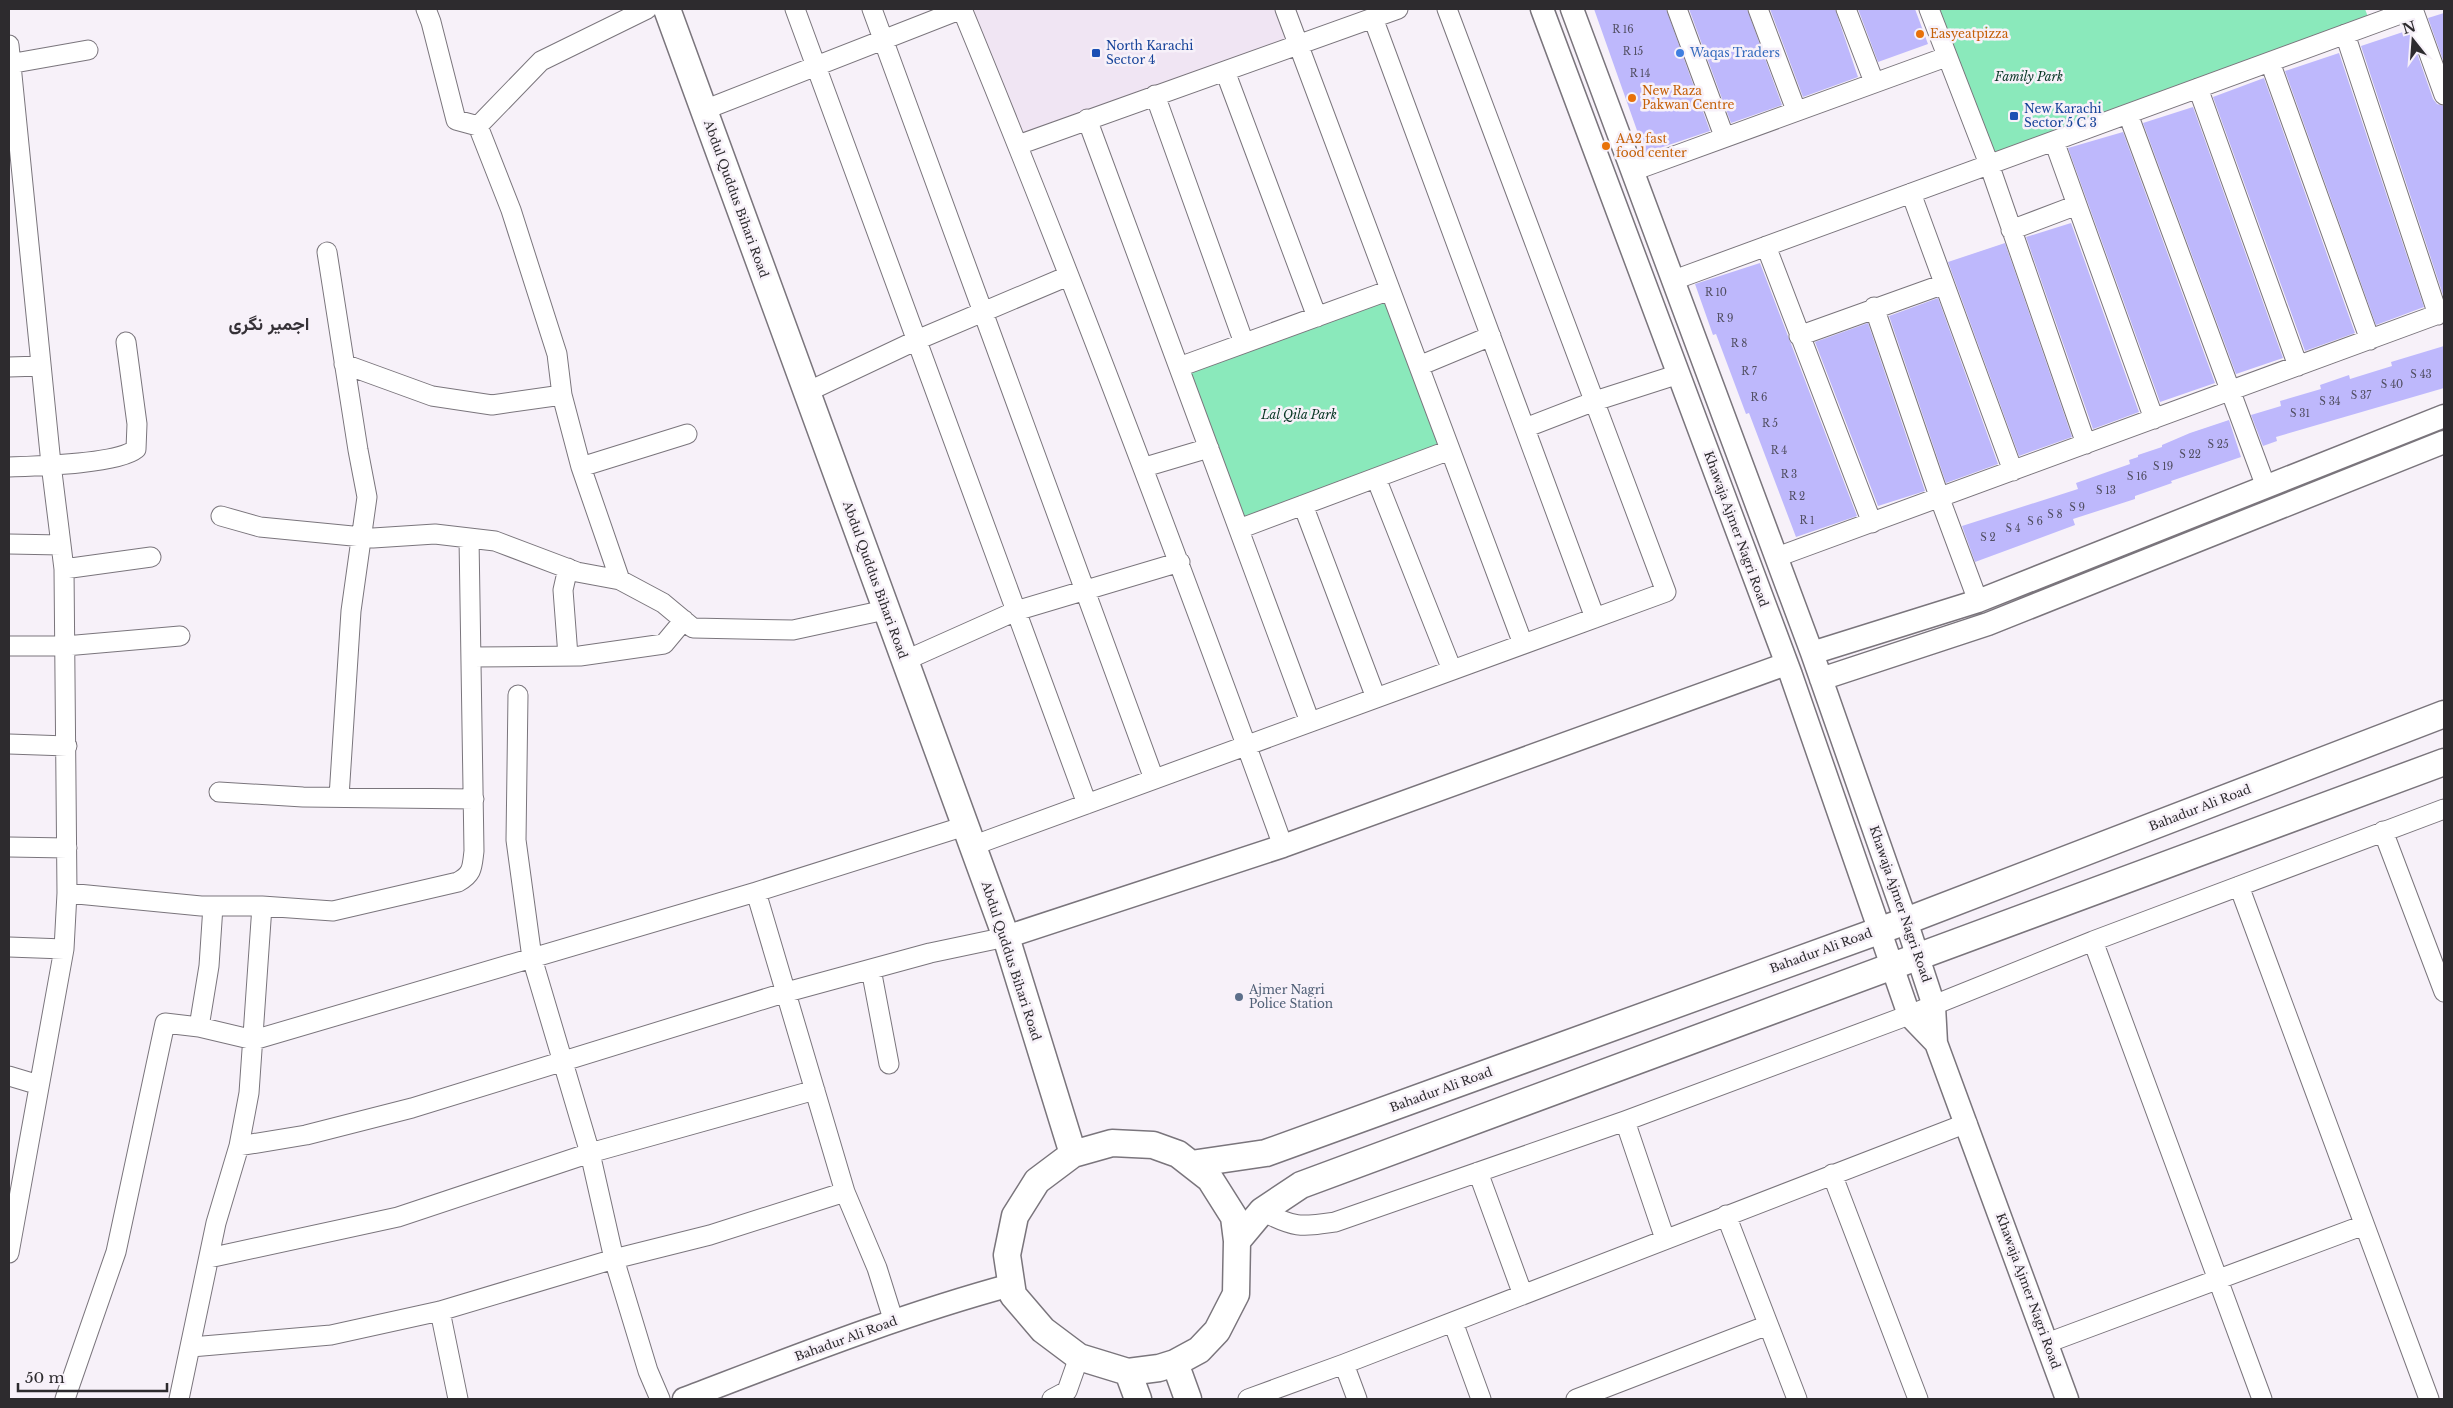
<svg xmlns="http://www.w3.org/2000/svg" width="2453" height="1408" font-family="'Libre Baskerville',Vazirmatn,serif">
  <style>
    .built { fill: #f0e5f3 }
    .green { fill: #8ae9bb }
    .building { fill: #beb8fc }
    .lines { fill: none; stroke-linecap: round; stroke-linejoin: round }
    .minor-casing { stroke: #7a757c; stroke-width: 21 }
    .tertiary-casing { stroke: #7a757c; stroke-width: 25 }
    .secondary-casing { stroke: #7a757c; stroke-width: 29 }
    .minor { stroke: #fff; stroke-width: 19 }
    .tertiary { stroke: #fff; stroke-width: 22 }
    .secondary { stroke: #fff; stroke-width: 26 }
    .food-dot { fill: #e8710a; stroke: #f7f1f9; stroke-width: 2 }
    .transit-dot { fill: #1a4fb4; stroke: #f7f1f9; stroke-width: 2 }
    .shop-dot { fill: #3f7fe0; stroke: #f7f1f9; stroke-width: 2 }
    .service-dot { fill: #5c6f8a; stroke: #f7f1f9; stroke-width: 2 }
    .labels { text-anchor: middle; stroke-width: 5; stroke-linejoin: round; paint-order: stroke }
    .number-label { font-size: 10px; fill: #514e62 }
    .food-label { font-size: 12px; fill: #c56008; stroke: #f7f1f9; text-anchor: start }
    .transit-label { font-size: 12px; fill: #164399; stroke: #f7f1f9; text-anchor: start }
    .shop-label { font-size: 12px; fill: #366cbe; stroke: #f7f1f9; text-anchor: start }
    .park-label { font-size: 12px; font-style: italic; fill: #073624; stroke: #f7f1f9 }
    .street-label { font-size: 12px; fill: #2d2b2e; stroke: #f7f1f9 }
    .service-label { font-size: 12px; fill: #4e5e75; stroke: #f7f1f9; text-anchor: start }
    .district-label { font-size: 18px; font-weight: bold; fill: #353137; stroke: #f7f1f9 }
  </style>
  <rect width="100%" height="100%" fill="#f7f1f9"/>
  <path class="built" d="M972,9h313l13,36 -277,97z"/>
  <path class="green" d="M1930,9h435l6,16 -382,139z
    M1390,290l60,160 -211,79 -60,-162z"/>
  <path class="building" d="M1594,9h72l44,122 -65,22z
    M1689,9h58l35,96 -51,18z
    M1770,9h65l23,68 -55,20z
    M1858,9h57l13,35 -50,18z
    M2444,13v50l-16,-45z
    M2409,30l24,69 4,5 7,2v192l-83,-252z
    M2339,53l85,254 -48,18 -91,-254z
    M2264,78l91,255 -50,18 -92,-254z
    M2193,107l90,251 -47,16 -93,-251z
    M2123,132l92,251 -55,19 -92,-254z
    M2071,223l68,189 -46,17 -67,-192z
    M2005,243l67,194 -53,19 -71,-194z
    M1760,263l97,253 -61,21 -47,-124 -3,1 -30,-80 -3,1 -18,-51z
    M1938,298l60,166 -52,19 -57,-167z
    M1868,323l57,168 -47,15 -63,-164z
    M2444,346v42l-168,49 1,4 -14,5 -12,-31 30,-9 -1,-5 41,-12 -1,-4 29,-10 1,4 42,-13 -1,-4z
    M2229,420l12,37 -70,24 1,2 -37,13v3l-62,20 2,6 -100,37 -13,-36 116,-37 -2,-6 54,-19 -1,-4 9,-3v-2l24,-8v-2l28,-12z"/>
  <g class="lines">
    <g class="minor-casing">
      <path id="minor" d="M426,9l5,13 25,98 22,6 33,84 46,144 5,41 19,72 39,113
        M795,9l292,795
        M872,9l282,770
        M1285,9l238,635
        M1677,9l47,127
        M1758,9l38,101
        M1846,9l28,73
        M1929,9l60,155 97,280
        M2413,9l31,86
        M1373,18l222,600
        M2345,34l93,281
        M9,45l42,419 13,105 3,324 -3,56 -55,304
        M2270,62l100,278
        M9,64l79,-14
        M1225,71l92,246
        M2198,88l100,278
        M1155,95l89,248
        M704,110l258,-101c114,276 219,556 321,837
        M2128,114l138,373
        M1087,119l223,603
        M478,126l63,-65 106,-52
        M2054,141l100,278
        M1018,145l380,-136
        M1633,171l313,-114
        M1911,193l102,278
        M2011,230l66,-25
        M1766,246l106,277
        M327,252l31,198 9,47 -16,114 -12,186
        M1674,280l740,-271
        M1874,307l66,192 38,102
        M1799,336l145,-52
        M344,364l88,32 60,9 70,-10
        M1419,366l72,-30
        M9,367l32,-1
        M1179,367l211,-77
        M807,392l110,-52 151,-64
        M1525,428l70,-27 84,-27
        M9,467c26,-1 109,-3 127,-18l1,-25 -11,-82
        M581,467l106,-33
        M1145,467l64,-19
        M1376,478l76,192
        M1303,505l73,193
        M221,516l39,11 113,11 62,-4 60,7 82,31 43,8 43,23 30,25 100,2 92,-20
        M1239,529l211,-79
        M9,544l52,1
        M1777,557l667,-245
        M64,569l87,-12
        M9,646h56l115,-10
        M568,656l-5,-66 5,-22
        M471,657l109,-1 84,-12 20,-24
        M904,661l112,-50 164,-49
        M518,695l-2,145 16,118 58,195 24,106 34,112 12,28
        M9,744l58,2
        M219,792l84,5 171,2
        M2383,831l61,161
        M972,846l694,-254 -219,-583
        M9,847l58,1
        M2239,886l190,513
        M756,892l89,300 32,76 17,54
        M67,893l134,13h61l71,5 125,-29c15,-8 14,-15 16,-31l-5,-313
        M2093,941l169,458
        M9,947l55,2
        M871,969l18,95
        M199,1027l10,-61 4,-60
        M9,1076l30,9
        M1625,1121l40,118
        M239,1146l67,-11 106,-27 375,-116 143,-39 76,-16
        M1478,1172l45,123
        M1832,1174l86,225
        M1262,1211c32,17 38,16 73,11l290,-101 284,-106 184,-74 351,-132
        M1726,1215l71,184
        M209,1258l189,-41 192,-64 225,-63
        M440,1311l18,88
        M1453,1322l28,77
        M2047,1343l317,-118
        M191,1347l140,-12 109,-24 174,-52 96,-24 135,-43
        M1344,1364l13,35
        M65,1399l51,-147 49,-229 34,4 55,13 502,-148 209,-66
        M179,1399l37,-176 23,-77 10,-53 13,-187
        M1052,1399l15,-8 12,-34
        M1248,1399l96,-35 623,-241
        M1576,1399l192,-74"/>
    </g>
    <g class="tertiary-casing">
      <path id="tertiary" d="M1542,9l249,666 118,340 27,28 131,356
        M1572,9l240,644 94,268 28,85 2,37
        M1812,653l166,-52 466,-185
        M1821,679l167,-55 456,-182
        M1006,937l277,-91 503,-182
        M684,1399c108,-41 216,-84 327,-114"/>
    </g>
    <g class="secondary-casing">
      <path id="secondary" d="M667,9l339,928 67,217
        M1112,1143l41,2 25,9 32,25 24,38 3,24 -1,53 -19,37 -18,19 -24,13 -16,5 -31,4 -49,-15 -36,-27 -30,-35 -6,-40 8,-39 22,-35 36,-27z
        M1191,1164l75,-11 640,-232 538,-207
        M1237,1241l25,-30 39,-26 1143,-423
        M1175,1363l13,36
        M1128,1372l10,27"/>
    </g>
    <use href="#minor" class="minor"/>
    <use href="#tertiary" class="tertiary"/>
    <use href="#secondary" class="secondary"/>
  </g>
  <g class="food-dot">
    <circle cx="1920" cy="34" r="5"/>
    <circle cx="1632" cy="98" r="5"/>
    <circle cx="1606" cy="146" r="5"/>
  </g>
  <g class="transit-dot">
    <rect x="1091" y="48" width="10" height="10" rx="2.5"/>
    <rect x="2009" y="111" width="10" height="10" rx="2.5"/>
  </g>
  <circle class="shop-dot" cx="1680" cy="53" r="5"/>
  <circle class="service-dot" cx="1239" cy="997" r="5"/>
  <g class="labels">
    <g class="number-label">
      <text x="1623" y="33">R 16</text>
      <text x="1633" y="55">R 15</text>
      <text x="1640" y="77">R 14</text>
      <text x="1716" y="296">R 10</text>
      <text x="1725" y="322">R 9</text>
      <text x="1739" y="347">R 8</text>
      <text x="1749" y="375">R 7</text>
      <text x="2421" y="378">S 43</text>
      <text x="2392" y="388">S 40</text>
      <text x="2361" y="399">S 37</text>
      <text x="1759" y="401">R 6</text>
      <text x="2330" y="405">S 34</text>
      <text x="2300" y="417">S 31</text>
      <text x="1770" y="427">R 5</text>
      <text x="2218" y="448">S 25</text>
      <text x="1779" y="454">R 4</text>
      <text x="2190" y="458">S 22</text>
      <text x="2163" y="470">S 19</text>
      <text x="1789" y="478">R 3</text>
      <text x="2137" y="480">S 16</text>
      <text x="2106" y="494">S 13</text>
      <text x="1797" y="500">R 2</text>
      <text x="2077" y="511">S 9</text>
      <text x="2055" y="518">S 8</text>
      <text x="1807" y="524">R 1</text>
      <text x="2035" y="525">S 6</text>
      <text x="2013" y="532">S 4</text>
      <text x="1988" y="541">S 2</text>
    </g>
    <g class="food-label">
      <text x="1930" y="38">Easyeatpizza</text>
      <text x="1642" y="95">New Raza<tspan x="1642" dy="14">Pakwan Centre</tspan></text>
      <text x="1616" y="143">AA2 fast<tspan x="1616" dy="14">food center</tspan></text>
    </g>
    <g class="transit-label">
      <text x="1106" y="50">North Karachi<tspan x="1106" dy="14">Sector 4</tspan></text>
      <text x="2024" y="113">New Karachi<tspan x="2024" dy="14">Sector 5 C 3</tspan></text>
    </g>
    <g class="shop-label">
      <text x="1690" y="57">Waqas Traders</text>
    </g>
    <g class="park-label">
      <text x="2029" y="81">Family Park</text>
      <text x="1299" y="419">Lal Qila Park</text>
    </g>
    <g class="street-label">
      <text transform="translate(736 199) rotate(70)" y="4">Abdul Quddus Bihari Road</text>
      <text transform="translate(1736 529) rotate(70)" y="4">Khawaja Ajmer Nagri Road</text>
      <text transform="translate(875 580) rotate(70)" y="4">Abdul Quddus Bihari Road</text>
      <text transform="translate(2200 808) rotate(-21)" y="4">Bahadur Ali Road</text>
      <text transform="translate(1900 904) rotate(71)" y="4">Khawaja Ajmer Nagri Road</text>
      <text transform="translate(1821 951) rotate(-20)" y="4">Bahadur Ali Road</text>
      <text transform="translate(1011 961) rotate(72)" y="4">Abdul Quddus Bihari Road</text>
      <text transform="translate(1441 1090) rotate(-20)" y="4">Bahadur Ali Road</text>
      <text transform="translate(2028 1291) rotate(70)" y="4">Khawaja Ajmer Nagri Road</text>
      <text transform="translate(846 1339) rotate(-20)" y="4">Bahadur Ali Road</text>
    </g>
    <g class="service-label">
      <text x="1249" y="994">Ajmer Nagri<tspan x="1249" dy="14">Police Station</tspan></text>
    </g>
    <g class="district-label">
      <text x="269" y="330">اجمیر نگری</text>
    </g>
  </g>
  <rect width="2453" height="1408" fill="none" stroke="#2d2b2e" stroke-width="20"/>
  <g transform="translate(2413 40) rotate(343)" stroke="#f7f1f9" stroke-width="4" paint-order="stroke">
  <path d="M0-4L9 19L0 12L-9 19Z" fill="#2d2b2e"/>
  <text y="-8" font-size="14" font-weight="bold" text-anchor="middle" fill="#2d2b2e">N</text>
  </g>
  <path d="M18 1383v8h149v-8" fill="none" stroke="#2d2b2e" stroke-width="2.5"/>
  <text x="25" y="1383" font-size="15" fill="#2d2b2e" stroke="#f7f1f9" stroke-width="4" paint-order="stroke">50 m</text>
</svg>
